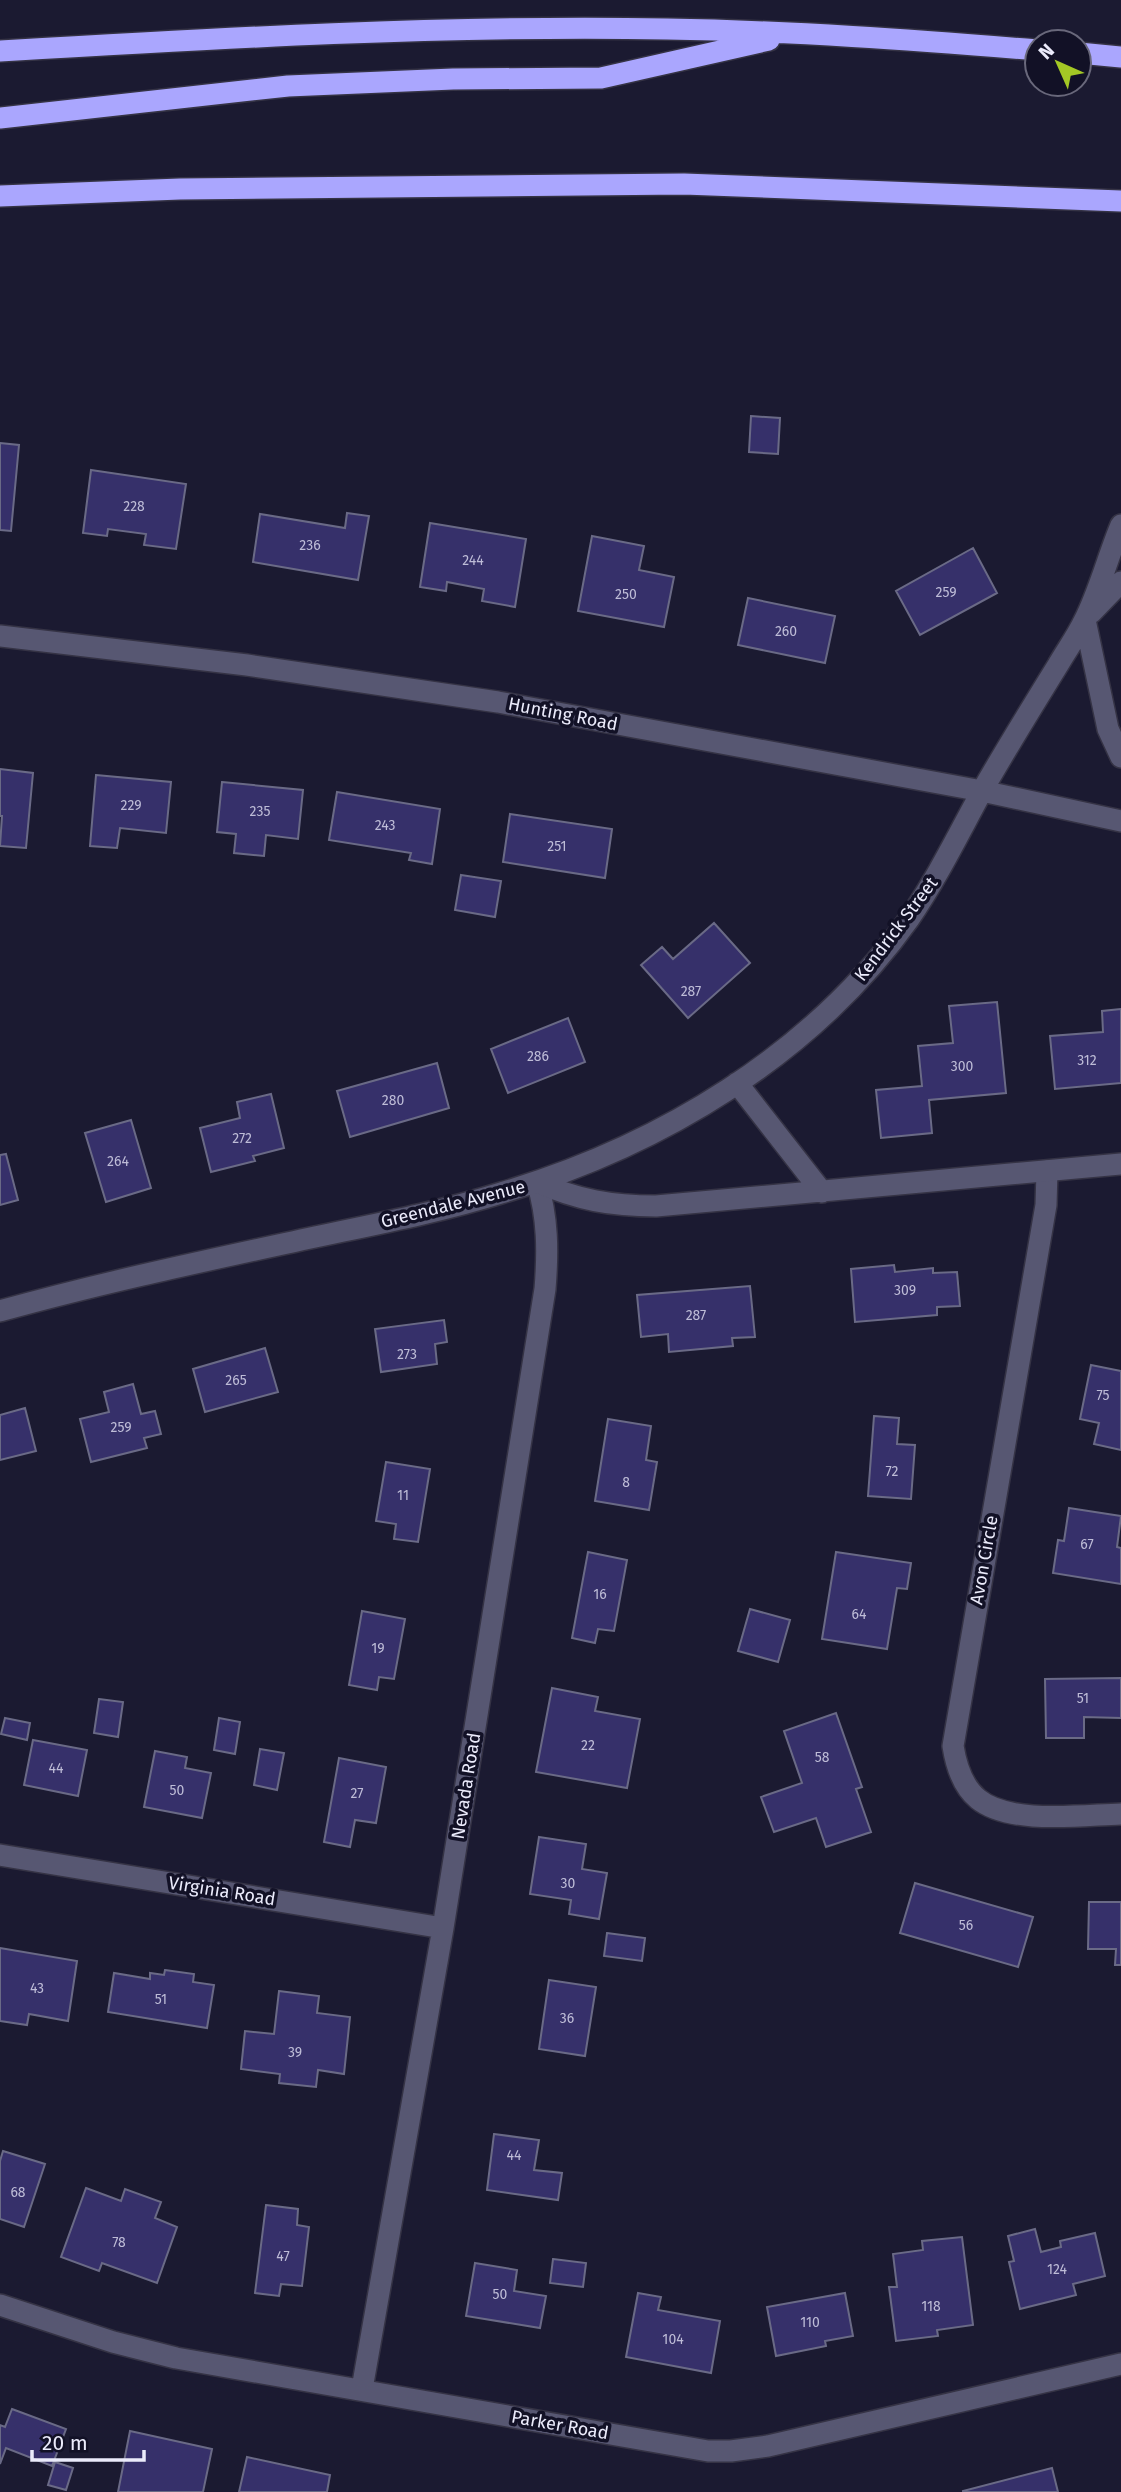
<svg xmlns="http://www.w3.org/2000/svg" width="1121" height="2492" font-family="'Fira Sans',sans-serif">
  <style>
    .building { fill: #36306a; stroke: #6a6a86; stroke-width: 2 }
    .lines { fill: none; stroke-linecap: round; stroke-linejoin: round }
    .street-casing { stroke: #353345; stroke-width: 24 }
    .secondary-casing { stroke: #353345; stroke-width: 24 }
    .highway-casing { stroke: #353345; stroke-width: 24 }
    .street { stroke: #575772; stroke-width: 21 }
    .secondary { stroke: #575772; stroke-width: 21 }
    .highway { stroke: #aaa6fe; stroke-width: 21 }
    .labels { text-anchor: middle; stroke-width: 7; stroke-linejoin: round; paint-order: stroke }
    .number-label { font-size: 14px; fill: #bebcd7 }
    .street-label { font-size: 18px; fill: #ebebfb; stroke: #121126 }
  </style>
  <rect width="100%" height="100%" fill="#1b1a31"/>
  <path class="building" d="M751,416l29,2 -2,36 -29,-2z
    M0,443l19,2 -8,86 -11,-1z
    M91,470l95,14 -10,65 -32,-4 2,-11 -38,-5 -1,7 -24,-3z
    M347,513l22,3 -11,64 -105,-18 7,-48 85,14z
    M430,523l96,16 -11,68 -33,-6 2,-12 -37,-7 -1,9 -26,-4z
    M592,536l52,10 -5,24 35,7 -10,50 -86,-16z
    M973,548l24,45 -77,42 -24,-44z
    M748,598l87,18 -10,47 -87,-18z
    M0,769l33,4 -7,75 -26,-2 2,-30h-2z
    M96,775l75,7 -5,51 -46,-5 -3,20 -27,-2z
    M222,782l81,8 -5,49 -32,-4 -2,21 -30,-3 2,-19 -19,-2z
    M337,792l103,17 -8,55 -23,-4 2,-7 -82,-13z
    M510,814l102,15 -7,49 -102,-16z
    M461,875l40,6 -6,36 -40,-7z
    M714,923l36,40 -62,55 -47,-53 21,-18 11,12z
    M997,1002l9,91 -77,7 3,33 -51,5 -5,-48 46,-4 -4,-40 35,-3 -4,-37z
    M1121,1009v74l-66,6 -5,-53 53,-4 -1,-21z
    M568,1018l17,44 -77,31 -17,-44z
    M437,1063l12,45 -99,29 -13,-46z
    M271,1094l13,54 -31,8 2,5 -44,11 -11,-44 40,-10 -3,-16z
    M131,1120l20,68 -45,14 -21,-69z
    M6,1154l12,46 -18,5v-50z
    M894,1265l1,7 38,-4v5l24,-1 3,34 -23,1v8l-82,7 -4,-53z
    M750,1286l5,51 -23,1 1,8 -64,6 -1,-18 -27,3 -4,-42z
    M444,1320l3,22 -12,2 2,20 -56,8 -6,-43z
    M265,1348l13,44 -73,20 -12,-43z
    M1091,1365l30,6v79l-27,-6 5,-21 -19,-4z
    M133,1384l8,30 14,-3 6,23 -17,4 3,10 -56,14 -11,-43 29,-7 -5,-20z
    M25,1408l11,43 -36,9v-45z
    M874,1416l25,2 -2,26 18,1 -4,54 -43,-3z
    M608,1419l43,7 -5,34 11,2 -8,48 -54,-9z
    M386,1462l44,7 -12,73 -24,-3 2,-15 -20,-3z
    M1069,1508l52,8 -4,31 4,1v36l-68,-11 5,-33 6,1z
    M588,1552l39,8 -13,71 -16,-2 -3,14 -23,-5z
    M836,1552l75,11 -4,26 -10,-1 -10,61 -65,-10z
    M750,1609l40,11 -12,42 -40,-11z
    M362,1611l43,8 -11,60 -15,-2 -2,13 -28,-5z
    M1121,1678v40l-37,-1v21h-38l-1,-59z
    M552,1688l46,9 -3,14 45,8 -13,69 -91,-16z
    M99,1699l24,3 -5,35 -24,-4z
    M836,1713l26,74 -6,2 15,43 -45,15 -10,-29 -42,14 -13,-35 41,-14 -18,-52z
    M5,1718l25,5 -3,17 -26,-6z
    M219,1718l21,4 -5,32 -21,-4z
    M33,1740l54,10 -9,46 -54,-11z
    M260,1749l24,4 -7,37 -23,-5z
    M155,1751l32,6 -2,11 26,5 -9,45 -58,-11z
    M339,1758l47,9 -10,56 -21,-3 -5,27 -26,-5z
    M539,1837l47,7 -4,25 25,4 -8,46 -30,-5 2,-14 -41,-6z
    M915,1883l118,34 -15,50 -118,-34z
    M1089,1902h32v63h-6l1,-16h-28z
    M607,1933l38,5 -3,23 -38,-5z
    M0,1948l77,13 -9,60 -39,-7 -2,11 -27,-4z
    M165,1970l29,4 -1,8 21,3 -7,43 -99,-16 6,-39 36,6v-6l14,2z
    M549,1980l47,7 -11,69 -46,-7z
    M279,1991l40,5 -2,17 33,4 -6,57 -26,-4 -2,17 -37,-4 1,-9 -39,-5 4,-38 29,3z
    M494,2134l45,6 -5,30 28,3 -4,27 -71,-10z
    M3,2151l42,13 -21,63 -24,-8v-58z
    M86,2188l35,13 4,-12 36,13 -6,16 22,9 -20,56 -55,-20 -3,8 -38,-14z
    M266,2205l32,4 -1,16 12,2 -7,59 -21,-2 -2,12 -24,-3z
    M1035,2229l6,23 20,-5 -1,-6 35,-8 10,43 -32,8 3,11 -56,14 -11,-47 5,-1 -6,-25z
    M962,2237l11,88 -36,5 1,6 -42,5 -7,-54h8l-4,-33 30,-4 -1,-9z
    M553,2259l33,4 -3,24 -33,-4z
    M475,2263l42,7 -3,21 32,5 -6,32 -74,-12z
    M638,2293l23,4 -3,13 62,11 -9,52 -85,-16z
    M845,2293l8,43 -28,5 1,5 -50,10 -9,-49z
    M12,2409l54,20 -14,37 -46,-18 -6,16v-39l5,2z
    M130,2431l82,18 -9,43h-85z
    M247,2457l83,18 -3,17h-88z
    M55,2462l18,6 -7,22 -18,-5z
    M1052,2468l6,24h-95v-1z"/>
  <g class="lines">
    <g class="street-casing">
      <path id="street" d="M1047,1171l-1,34 -93,541c3,19 9,40 25,53 32,26 104,16 143,15
        M0,1855l443,73
        M0,2305l113,37 63,16 532,93h23l37,-5 353,-82
        M362,2389l81,-461 102,-639c3,-37 3,-71 -8,-107"/>
    </g>
    <g class="secondary-casing">
      <path id="secondary" d="M1091,613l30,-31
        M1085,620l23,109 13,28
        M0,636l247,29 251,37 484,89 139,30
        M737,1083l85,109
        M537,1182c41,18 74,24 119,24l465,-42
        M0,1311c104,-29 209,-51 315,-74 62,-13 125,-25 186,-44 159,-47 311,-138 408,-274 28,-41 49,-84 73,-128 24,-42 50,-84 76,-126 8,-14 19,-29 26,-44 15,-29 24,-65 37,-96"/>
    </g>
    <g class="highway-casing">
      <path id="highway" d="M0,51c222,-13 444,-26 667,-22 124,2 247,11 370,21
        M1079,53l42,4
        M0,118l288,-32 165,-7 148,-1 168,-38
        M0,196l180,-7 504,-5 437,17"/>
    </g>
    <use href="#street" class="street"/>
    <use href="#secondary" class="secondary"/>
    <use href="#highway" class="highway"/>
  </g>
  <g class="labels">
    <g class="number-label">
      <text x="134" y="511">228</text>
      <text x="310" y="550">236</text>
      <text x="473" y="565">244</text>
      <text x="946" y="597">259</text>
      <text x="626" y="599">250</text>
      <text x="786" y="636">260</text>
      <text x="131" y="810">229</text>
      <text x="260" y="816">235</text>
      <text x="385" y="830">243</text>
      <text x="557" y="851">251</text>
      <text x="691" y="996">287</text>
      <text x="538" y="1061">286</text>
      <text x="1087" y="1065">312</text>
      <text x="962" y="1071">300</text>
      <text x="393" y="1105">280</text>
      <text x="242" y="1143">272</text>
      <text x="118" y="1166">264</text>
      <text x="905" y="1295">309</text>
      <text x="696" y="1320">287</text>
      <text x="407" y="1359">273</text>
      <text x="236" y="1385">265</text>
      <text x="1103" y="1400">75</text>
      <text x="121" y="1432">259</text>
      <text x="892" y="1476">72</text>
      <text x="626" y="1487">8</text>
      <text x="403" y="1500">11</text>
      <text x="1087" y="1549">67</text>
      <text x="600" y="1599">16</text>
      <text x="859" y="1619">64</text>
      <text x="378" y="1653">19</text>
      <text x="1083" y="1703">51</text>
      <text x="588" y="1750">22</text>
      <text x="822" y="1762">58</text>
      <text x="56" y="1773">44</text>
      <text x="177" y="1795">50</text>
      <text x="357" y="1798">27</text>
      <text x="568" y="1888">30</text>
      <text x="966" y="1930">56</text>
      <text x="37" y="1993">43</text>
      <text x="161" y="2004">51</text>
      <text x="567" y="2023">36</text>
      <text x="295" y="2057">39</text>
      <text x="514" y="2160">44</text>
      <text x="18" y="2197">68</text>
      <text x="119" y="2247">78</text>
      <text x="283" y="2261">47</text>
      <text x="1057" y="2274">124</text>
      <text x="500" y="2299">50</text>
      <text x="931" y="2311">118</text>
      <text x="810" y="2327">110</text>
      <text x="673" y="2344">104</text>
    </g>
    <g class="street-label">
      <text transform="translate(563 714) rotate(11)" y="6">Hunting Road</text>
      <text transform="translate(896 929) rotate(-53)" y="6">Kendrick Street</text>
      <text transform="translate(453 1204) rotate(-14)" y="6">Greendale Avenue</text>
      <text transform="translate(984 1560) rotate(-80)" y="6">Avon Circle</text>
      <text transform="translate(466 1786) rotate(-81)" y="6">Nevada Road</text>
      <text transform="translate(222 1891) rotate(9)" y="6">Virginia Road</text>
      <text transform="translate(560 2425) rotate(10)" y="6">Parker Road</text>
    </g>
  </g>
  <g transform="translate(1058 63) rotate(315)"><circle r="33" fill="#121126" stroke="#69687b" stroke-width="2"/>
  <path d="M0-5L12 26L0 18L-12 26Z" fill="#a4c825"/>
  <text y="-10" font-size="19" font-weight="bold" text-anchor="middle" fill="#ebebfb">N</text>
  </g>
  <path d="M32 2450v10h112v-10" fill="none" stroke="#ebebfb" stroke-width="3.5"/>
  <text x="42" y="2450" font-size="21" fill="#ebebfb" stroke="#121126" stroke-width="5" paint-order="stroke">20 m</text>
</svg>
